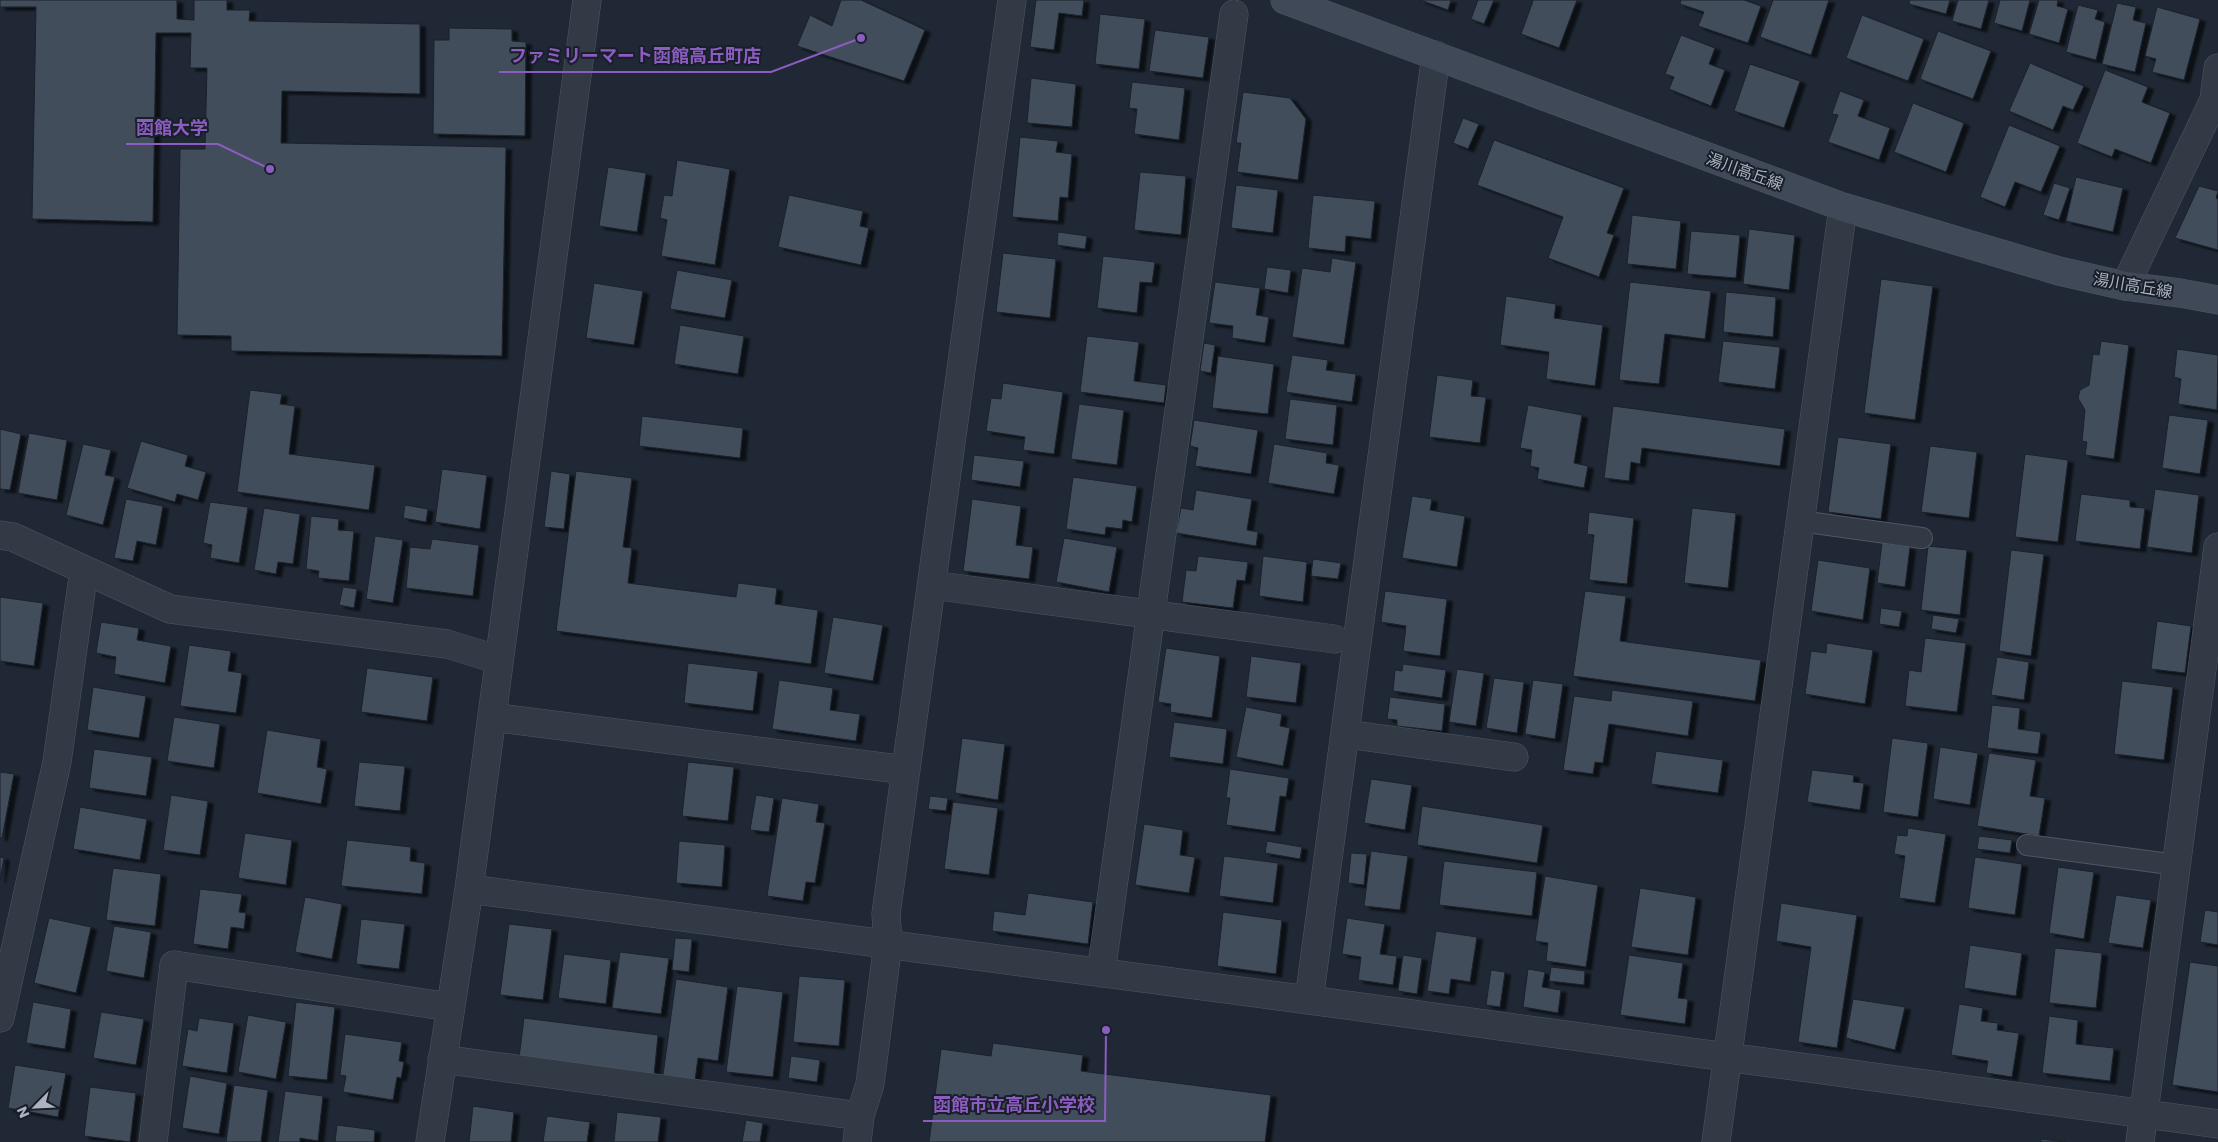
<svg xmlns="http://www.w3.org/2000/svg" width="2218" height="1142" font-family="Poppins,'Noto Sans JP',sans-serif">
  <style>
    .building { fill: #424d5c; stroke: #1a212b; filter: url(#shadow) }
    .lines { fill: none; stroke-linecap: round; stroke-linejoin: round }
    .lane-casing { stroke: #505763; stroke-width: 22 }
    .street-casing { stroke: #505763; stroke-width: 29 }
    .secondary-casing { stroke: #505763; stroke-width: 29 }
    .lane { stroke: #323a45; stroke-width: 20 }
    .street { stroke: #323a45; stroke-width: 28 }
    .secondary { stroke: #404958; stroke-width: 28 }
    .labels { text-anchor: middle; stroke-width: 4; stroke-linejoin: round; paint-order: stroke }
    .street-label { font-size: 16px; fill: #acb4c2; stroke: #181f29 }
    .leader { fill: none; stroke: #8c5cc0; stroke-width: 2 }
    .callout-dot { fill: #8c5cc0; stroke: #181f29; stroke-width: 2 }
    .callout-label { font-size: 18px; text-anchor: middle; font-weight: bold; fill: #8c5cc0; stroke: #181f29; stroke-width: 4; stroke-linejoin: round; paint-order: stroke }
  </style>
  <defs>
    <filter id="shadow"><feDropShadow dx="5.5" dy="3" stdDeviation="1" flood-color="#0009"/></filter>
  </defs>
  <rect width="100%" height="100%" fill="#1f2834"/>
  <path class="building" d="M0,0h177v19l17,1v-20h33v10h23l-1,11 171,3v70l-138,-3 -1,52 225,4 -4,209 -271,-5v-15l-54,-1 3,-186h25l2,-81h-17l1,-35h-35l-3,189 -121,-3 4,-212h-36z
    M841,0h20l64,30 -21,51 -107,-35 13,-31 22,11z
    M1036,0h48l-2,16 -23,-3 -5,37 -24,-3z
    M1420,0h31l-3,10z
    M1478,0h16l-10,24 -13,-5z
    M1531,0h46l-18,48 -38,-14 12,-33z
    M1681,0h63l17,6 -13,37 -50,-17 6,-14 -24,-8z
    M1773,0h56l-18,55 -51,-18z
    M1910,0h40l-4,14 -37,-10z
    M1958,0h31l-8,29 -29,-8z
    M2000,0h30l-8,31 -28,-8z
    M2039,0h19l-1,6 11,3 -9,34 -30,-9z
    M2117,3l19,4 -3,13 13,3 -11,49 -33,-8z
    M2078,5l20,5 -3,9 10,3 -9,38 -30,-8z
    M2157,7l43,12 -16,61 -32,-8 4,-13 -11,-3z
    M1100,14l45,5 -6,50 -44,-5z
    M1862,15l62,24 -16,42 -62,-23z
    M449,28l63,1v12l14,1 -1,94 -92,-2 1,-94h15z
    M1155,30l54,7 -6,41 -54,-7z
    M1938,31l53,20 -18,48 -53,-20z
    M1681,35l34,13 -6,16 16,6 -14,36 -42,-17 5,-12 -9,-3z
    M2030,63l54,23 -11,24 -10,-4 -10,24 -44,-19z
    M1750,64l50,17 -16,47 -50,-17z
    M2105,70l43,17 -6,15 28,11 -19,50 -36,-14 -3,8 -35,-14z
    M1031,78l45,6 -4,43 -45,-4z
    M1132,82l53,6 -6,52 -45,-6 3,-25 -8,-1z
    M1840,91l24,9 -6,16 32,12 -11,32 -51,-18 10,-27 -6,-1z
    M1243,92l47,6 16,21 -8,61 -61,-8 4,-29h-5z
    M1913,103l51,20 -18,49 -52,-20z
    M1463,118l16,6 -11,25 -15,-6z
    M2009,125l51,21 -19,46 -26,-10 -10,25 -25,-10z
    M1020,137l38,4 -2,11 16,2 -4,44 -8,-1 -2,24 -46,-4z
    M1494,140l130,48 -17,45 7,2 -15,42 -51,-19 15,-41 -86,-32z
    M677,160l53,9 -15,96 -54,-9 6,-36 -7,-2 4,-23 8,1z
    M608,167l38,6 -9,59 -38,-6z
    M1140,172l46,4 -5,59 -47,-5z
    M2076,177l47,11 -10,44 -47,-11z
    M2054,183l16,5 -11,32 -16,-5z
    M1236,185l42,5 -5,43 -42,-5z
    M2199,186l19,5 -2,7 2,1v51l-43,-12z
    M789,195l74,16 -3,15 9,2 -8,37 -83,-18z
    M1313,195l62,6 -4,38 -25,-3 -1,16 -37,-4z
    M1632,215l49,6 -5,48 -49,-5z
    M1749,229l46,6 -6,55 -46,-6z
    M1691,231l49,4 -4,43 -49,-4z
    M1058,232l29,4 -2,13 -28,-4z
    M1003,253l53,6 -6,59 -54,-6z
    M1103,256l52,6 -3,21 -12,-1 -3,31 -40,-5z
    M1332,258l24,4 -12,83 -52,-8 10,-69 28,4z
    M1267,267l24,3 -3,23 -24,-4z
    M677,270l55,10 -7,38 -55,-9z
    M1881,279l52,7 -18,134 -51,-7z
    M1215,282l45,6 -4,27 13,2 -4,26 -33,-5 1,-12 -24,-3z
    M1630,282l81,9 -6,48 -40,-5 -6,50 -40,-4z
    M594,283l49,8 -9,54 -48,-7z
    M1726,292l50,5 -3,40 -50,-5z
    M1506,296l50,8 -2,14 49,7 -8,61 -49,-7 3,-27 -49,-7z
    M680,325l64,11 -6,38 -64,-10z
    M1087,336l52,6 -5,39 32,4 -2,18 -84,-11z
    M1723,341l57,6 -5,42 -57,-7z
    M2101,341l28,4 -15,114 -29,-4 2,-13 -5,-1 3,-31 -7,-12 2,-8 9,-5 4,-31 6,1z
    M1204,343l11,2 -4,28 -11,-2z
    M2177,349l41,6 -1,55 -39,-6 3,-25 -7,-2z
    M1292,355l36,5 -2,10 30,4 -4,28 -66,-10z
    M1218,356l56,8 -6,50 -56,-6z
    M1437,375l36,5 -2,16 15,1 -6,46 -51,-6z
    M1003,383l60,9 -9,62 -31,-4 2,-13 -39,-6 5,-33 10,1z
    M250,390l32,4 -2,10 15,2 -6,48 86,11 -6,45 -132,-18z
    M1290,399l47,6 -4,40 -48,-6z
    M1079,404l45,6 -7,55 -46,-6z
    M1528,405l54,10 -8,48 14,3 -4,22 -47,-9 2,-11 -9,-2 2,-16 -12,-2z
    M1613,406l172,23 -5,37 -138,-18 -2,16 -9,-2 -2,19 -25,-3z
    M2169,415l39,5 -8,54 -38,-6z
    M642,416l101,12 -3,30 -101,-12z
    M1194,420l64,10 -7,44 -56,-8 3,-18 -8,-2z
    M0,429l21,5 -11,56 -10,-1z
    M29,433l38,7 -10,60 -39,-7z
    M1838,437l53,7 -10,75 -53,-7z
    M141,441l47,14 -3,11 21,6 -8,28 -21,-6 -2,8 -48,-14z
    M83,444l28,6 -6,25 10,2 -12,48 -37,-10z
    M1274,444l53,9 -1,10 13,2 -5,29 -66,-11z
    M1930,446l47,6 -8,66 -48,-6z
    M2025,454l43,6 -10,82 -43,-5z
    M974,455l50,6 -4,26 -49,-7z
    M442,469l45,6 -7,54 -45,-7z
    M551,471l19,3 -6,55 -20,-2z
    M576,471l56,7 -9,69 9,1 -4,35 108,14 2,-14 39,5 -2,16 43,6 -7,54 -255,-33z
    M1073,477l64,9 -5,36 -9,-2 -1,9 -16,-2 -1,8 -39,-6z
    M2155,489l44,6 -7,58 -45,-6z
    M1196,490l56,9 -5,31 11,2 -2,14 -80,-13 5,-25 12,2z
    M2081,494l49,6v7l15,1 -5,41 -65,-8z
    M1412,496l20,3 -2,11 35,6 -8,51 -55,-9z
    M126,499l37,7 -7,39 -19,-4 -4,20 -19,-3z
    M972,499l49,7 -5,39 17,2 -4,32 -66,-8z
    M210,502l38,5 -9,56 -29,-5 2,-13 -9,-2z
    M405,505l23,4 -2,13 -23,-4z
    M264,508l36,6 -7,50 -15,-2 -2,12 -22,-4z
    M1692,508l44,5 -8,75 -44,-5z
    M1589,512l45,6 -7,66 -38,-4 5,-45 -7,-1z
    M311,516l28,3 -1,11 16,1 -5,50 -31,-3 1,-7 -13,-2z
    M375,536l28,4 -10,63 -27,-4z
    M1064,538l53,9 -8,45 -53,-10z
    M432,539l47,6 -6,51 -67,-8 4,-41 20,2z
    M1882,543l28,4 -5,40 -28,-4z
    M1928,546l39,4 -7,65 -39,-5z
    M2011,550l33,4 -13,102 -32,-5z
    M1198,556l50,6 -3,19 -8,-1 -4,28 -51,-6 4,-32 10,1z
    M1263,556l44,6 -4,40 -44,-6z
    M1313,559l28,4 -3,16 -27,-3z
    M1818,560l52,8 -7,52 -52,-9z
    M343,587l14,2 -3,19 -15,-3z
    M1385,591l62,8 -7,57 -37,-5 3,-25 -25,-4z
    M1585,591l41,5 -6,45 141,19 -6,41 -182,-25z
    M0,597l43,6 -9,63 -34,-5z
    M1881,608l21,3 -3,16 -20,-3z
    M1933,615l26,4 -3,14 -25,-4z
    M833,617l50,8 -10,56 -49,-8z
    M2157,621l34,5 -6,47 -34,-4z
    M101,622l38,6 -2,12 34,6 -6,37 -51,-9 2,-17 -20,-4z
    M1925,638l41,5 -9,69 -52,-6 4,-36 12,2z
    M1827,643l46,7 -8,54 -60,-10 6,-43 15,2z
    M189,645l42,6 -3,20 14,2 -6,40 -56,-7z
    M1166,648l54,8 -8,62 -42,-6 1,-8 -13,-2z
    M1251,656l50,7 -5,40 -50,-6z
    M1997,657l32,5 -5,38 -33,-5z
    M688,663l70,8 -5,40 -69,-8z
    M1403,664l43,6 -4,28 -49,-7 2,-21 7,1z
    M367,668l66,9 -6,44 -66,-9z
    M1457,669l27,4 -8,53 -27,-4z
    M1494,678l30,4 -7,51 -31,-5z
    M779,680l54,8 -3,22 30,4 -4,27 -84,-12z
    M1533,680l30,4 -8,55 -30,-5z
    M2122,681l51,6 -9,73 -50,-6z
    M93,687l53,9 -7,42 -52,-8z
    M1612,690l81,11 -5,35 -79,-12 -6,39 -8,-1 -2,12 -30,-4 11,-74 37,5z
    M1390,697l55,7 -3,27 -45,-5v-6l-10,-1z
    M1992,705l28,3 -2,21 23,3 -3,22 -51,-6z
    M1246,707l36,7 -2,12 10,2 -7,38 -47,-9z
    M174,717l46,7 -6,44 -47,-7z
    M1174,722l53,7 -4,35 -54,-7z
    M267,730l54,9 -4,28 10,2 -6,35 -64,-11z
    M962,738l43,6 -7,56 -43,-7z
    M1892,738l36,5 -10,74 -35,-5z
    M1940,747l38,6 -8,52 -37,-6z
    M94,749l58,8 -6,39 -57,-8z
    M1656,751l67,9 -5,33 -67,-9z
    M1989,753l47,7 -6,36 15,2 -6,38 -62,-10z
    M359,762l46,4 -5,45 -46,-5z
    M688,762l46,5 -6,54 -46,-5z
    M1230,769l59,9 -3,19 -6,-1 -5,36 -49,-7 4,-27h-4z
    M1812,770l42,5 -1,7 11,1 -4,27 -53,-8z
    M0,772l14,2 -12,64h-2z
    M1371,779l41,6 -7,45 -41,-7z
    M171,795l37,6 -8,54 -37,-5z
    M756,795l18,3 -5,34 -19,-2z
    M930,796l18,2 -2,13 -18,-2z
    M782,798l37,6 -3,18 9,1 -10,60 -9,-1 -3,19 -36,-5z
    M953,802l45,6 -9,67 -45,-6z
    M1422,806l121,19 -6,38 -120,-18z
    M80,807l67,12 -7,41 -67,-11z
    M1144,824l39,6 -3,25 15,2 -6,36 -54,-8z
    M1908,828l38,6 -11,69 -36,-5 6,-42 -11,-2 3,-19 10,1z
    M245,833l47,7 -6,45 -48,-7z
    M1979,836l33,4 -2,13 -33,-4z
    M347,840l64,7 -1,14 15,2 -3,31 -81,-8z
    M679,841l46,4 -3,42 -46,-4z
    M1267,841l35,6 -2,12 -35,-6z
    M1371,851l37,5 -8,54 -36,-4z
    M1351,853l16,1 -3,31 -16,-2z
    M1224,856l54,7 -5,40 -54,-7z
    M0,857l4,1 -4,22z
    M1975,857l47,7 -7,51 -47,-7z
    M1444,861l93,11 -5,44 -93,-11z
    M2058,867l36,5 -10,67 -35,-6z
    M113,868l48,6 -6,52 -49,-6z
    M1545,876l53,9 -12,82 -40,-6 2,-18 -13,-2z
    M1640,888l56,9 -8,58 -57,-8z
    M200,889l42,5 -3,18 7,1 -2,16 -13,-2 -3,22 -35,-5z
    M1028,893l65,9 -5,42 -96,-13 2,-20 31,4z
    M2116,895l35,5 -8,48 -35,-5z
    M305,897l37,7 -10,55 -37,-7z
    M1781,903l76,12 -20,133 -39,-6 13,-95 -35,-6z
    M2205,910l13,2v33l-18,-3z
    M1223,912l59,8 -6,54 -59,-8z
    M49,918l42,9 -15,66 -42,-10z
    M1347,918l38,6 -5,30 17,2 -4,29 -35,-5 3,-23 -19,-3z
    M361,919l44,5 -6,45 -43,-5z
    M509,924l43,5 -9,71 -43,-5z
    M114,926l37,6 -7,46 -38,-7z
    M1436,931l41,6 -7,45 -19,-3 -2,15 -22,-3z
    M675,938l17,1 -3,33 -17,-2z
    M1970,945l52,8 -6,43 -52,-8z
    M2055,948l47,5 -6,55 -47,-5z
    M620,952l49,6 -8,56 -49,-6z
    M564,954l47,6 -5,44 -48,-6z
    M1403,955l19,3 -5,36 -19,-3z
    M1629,955l54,8 -5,35 10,1 -3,25 -65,-9z
    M2190,962l28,4v126l-46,-7z
    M1551,967l34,4 -1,14 -35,-4z
    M1528,969l17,3 -3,15 19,3 -3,23 -35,-6z
    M1491,970l14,2 -5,35 -14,-2z
    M799,976l46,4 -6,66 -46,-4z
    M676,979l52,8 -10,74 -20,-3 -3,22 -32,-5z
    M737,986l46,6 -10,85 -47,-5z
    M1853,999l52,8 -10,43 -49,-12z
    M33,1002l38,7 -6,40 -39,-6z
    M296,1002l39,5 -8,73 -39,-4z
    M1959,1004l24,4 -2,13 17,2 -1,7 22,3 -7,44 -26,-4 2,-12 -37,-6z
    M101,1012l43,7 -8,46 -43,-7z
    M248,1015l38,7 -10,57 -38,-7z
    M2049,1016l29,4 -2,24 38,4 -4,33 -68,-8z
    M199,1018l35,5 -7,50 -45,-7 6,-37 9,2z
    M524,1018l134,17 -4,40 -135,-17z
    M345,1034l57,8 -3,19 5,1 -3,16 -4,-1 -4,23 -50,-8 3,-16 -6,-1z
    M993,1043l90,12 -2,16 190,24 -6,47h-336l12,-93 50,7z
    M791,1056l29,4 -3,22 -29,-4z
    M15,1065l51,8 -8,44 -50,-9z
    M190,1076l37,7 -8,51 -37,-6z
    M234,1085l34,5 -7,52h-35z
    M90,1087l46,6 -6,49 -46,-6z
    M285,1091l38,5 -5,45 -18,-3v4h-22z
    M473,1106l41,6 -3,30h-42z
    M617,1112l44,5 -3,25h-44z
    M547,1116l43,6 -3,20h-44z
    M746,1120l17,3 -3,19h-18z
    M337,1125l38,5 -1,12h-39z
    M2041,1139l24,3h-24z"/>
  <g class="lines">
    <g class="lane-casing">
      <path id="lane" d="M1800,521l122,17
        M2027,845l150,20"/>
    </g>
    <g class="street-casing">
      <path id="street" d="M2125,286l89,-186 4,-32
        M0,535l13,2 157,72 277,35 52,16
        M932,585l402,54
        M492,717l414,53
        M1346,734l168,23
        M469,889l840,111 909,124
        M1101,973l133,-959
        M1309,1000l127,-945
        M0,1018l57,-256 27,-192
        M442,1059l418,57
        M153,1142l21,-177 276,42
        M430,1142l39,-253 118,-889
        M857,1142l3,-26 10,-32 18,-141 -2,-29 126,-914
        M1716,1142l127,-935
        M2140,1142l78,-595"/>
    </g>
    <g class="secondary-casing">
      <path id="secondary" d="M1285,0l558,207 216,64 66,15 55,7 38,7"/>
    </g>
    <use href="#lane" class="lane"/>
    <use href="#street" class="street"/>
    <use href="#secondary" class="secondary"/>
  </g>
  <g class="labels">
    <g class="street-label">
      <text transform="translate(1745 171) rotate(20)" y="6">湯川高丘線</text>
      <text transform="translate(2133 285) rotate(10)" y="6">湯川高丘線</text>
    </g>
  </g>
  <path class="leader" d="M861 38L771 72H499M270 169L218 144H126M1106 1030L1105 1121H923"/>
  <g class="callout-dot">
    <circle cx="861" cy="38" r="5"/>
    <circle cx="270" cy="169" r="5"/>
    <circle cx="1106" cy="1030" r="5"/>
  </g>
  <g class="callout-label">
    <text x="635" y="62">ファミリーマート函館高丘町店</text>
    <text x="172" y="134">函館大学</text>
    <text x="1014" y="1111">函館市立高丘小学校</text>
  </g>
  <g transform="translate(35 1107) rotate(246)" stroke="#181f29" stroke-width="4" paint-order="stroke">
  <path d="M0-4L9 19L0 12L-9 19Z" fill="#acb4c2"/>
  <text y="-8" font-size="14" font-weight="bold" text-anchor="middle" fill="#acb4c2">N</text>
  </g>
</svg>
